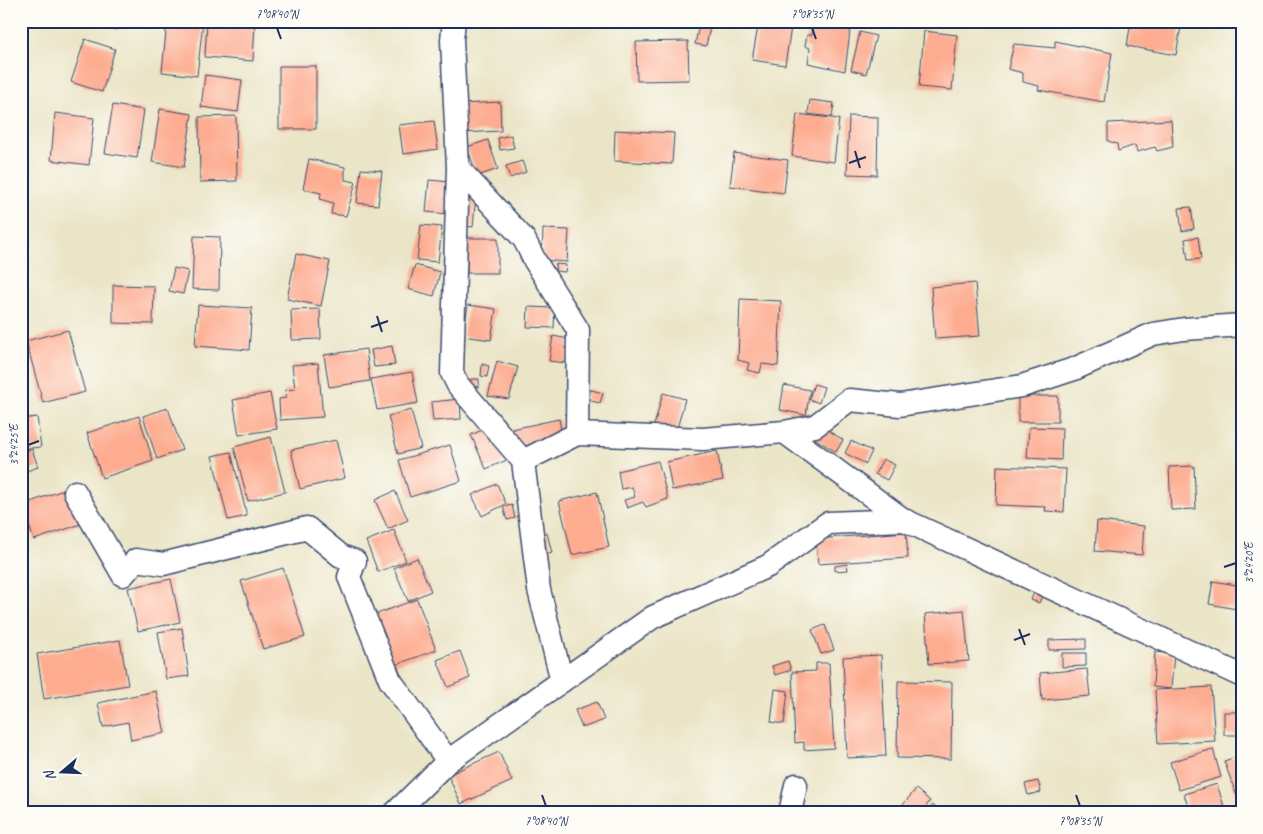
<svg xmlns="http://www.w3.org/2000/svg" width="1263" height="834" font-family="Caveat,sans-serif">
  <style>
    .building { fill: #fdac90 }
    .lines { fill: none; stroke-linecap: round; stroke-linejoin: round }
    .street-casing { stroke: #3a4a6e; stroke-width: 25 }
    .street { stroke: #fff; stroke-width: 22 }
    .ticks { fill: none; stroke: #1b2f5e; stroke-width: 2 }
    .neatline { fill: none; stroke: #1b2f5e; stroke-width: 2 }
    .ticks-label { font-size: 12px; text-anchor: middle; fill: #1b2f5e }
  </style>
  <rect width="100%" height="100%" fill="#fdfcf7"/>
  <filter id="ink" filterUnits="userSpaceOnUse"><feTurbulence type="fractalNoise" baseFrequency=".02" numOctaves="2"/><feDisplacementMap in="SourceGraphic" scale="10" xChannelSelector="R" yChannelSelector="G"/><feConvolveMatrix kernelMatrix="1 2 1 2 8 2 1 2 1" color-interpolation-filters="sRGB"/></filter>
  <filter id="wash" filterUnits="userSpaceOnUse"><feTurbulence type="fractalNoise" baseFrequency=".0096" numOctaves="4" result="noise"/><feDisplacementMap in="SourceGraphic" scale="20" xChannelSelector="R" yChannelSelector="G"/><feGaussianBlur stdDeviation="1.12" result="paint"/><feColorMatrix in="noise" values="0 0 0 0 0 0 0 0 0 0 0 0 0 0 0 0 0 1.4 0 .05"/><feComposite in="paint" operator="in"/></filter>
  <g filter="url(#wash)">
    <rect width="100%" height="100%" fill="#ebe5c7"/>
    <g id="blocks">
      <path class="building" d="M90,21h30l-2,9z
        M167,21h36l-6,55 -35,-4z
        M207,21l48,2 -2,38 -48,-4z
        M759,21h33l-7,44 -33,-5z
        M813,21l38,2 -6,48 -37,-8 2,-15 -5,-2 2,-11h5z
        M946,21h24l-1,5z
        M1131,21h51l-6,34 -49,-9z
        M699,25l11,3 -4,18 -11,-2z
        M924,31l33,4 -5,55 -33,-3z
        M860,32l16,4 -10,38 -15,-4z
        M85,39l30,10 -13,43 -31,-10z
        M688,41l1,39 -52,1 -1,-39z
        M1055,41l57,12 -8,49 -66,-12 1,-4 -16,-4v-9l-15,-4 6,-25 41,4z
        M279,66h37v63h-37z
        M205,75l37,5 -4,32 -37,-5z
        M810,100l24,3 -2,14 -24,-3z
        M500,102l1,29 -39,2 -1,-29z
        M113,105l31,5 -7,48 -32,-5z
        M160,109l32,5 -8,53 -32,-5z
        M55,113l39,5 -5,47 -38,-5z
        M797,114l42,5 -5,43 -42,-6z
        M236,116l1,65 -37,1 -1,-65z
        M849,116l29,1 -1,58 -30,-1z
        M1171,120l2,27 -16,4 -2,-4 -18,5 -2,-7 -17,6 -1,-7 -9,-3v-18z
        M434,121l4,28 -35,5 -4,-29z
        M615,130l59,3 -2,31 -58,-3z
        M511,135l3,13 -14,2 -2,-12z
        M488,140l10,29 -21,7 -10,-29z
        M734,153l54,7 -4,33 -54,-7z
        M309,159l36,8v13l11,2 -10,34 -15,-2 2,-11 -13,-4 1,-6 -18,-4z
        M522,161l4,11 -16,6 -4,-12z
        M361,169l21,2 -4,34 -21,-2z
        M429,180l21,2 -2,32 -22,-2z
        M462,193l14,2 -3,32 -14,-2z
        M1191,207l3,22 -12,2 -3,-23z
        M421,225l21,2 -4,35 -21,-2z
        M543,229l26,1 -2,32 -25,-2z
        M194,236l26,1 -1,53 -27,-1z
        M1198,237l3,22 -13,1 -3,-21z
        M467,238h31v35h-31z
        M296,254l34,7 -9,45 -34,-7z
        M556,264l10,1 -1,7 -10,-1z
        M415,265l25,7 -6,24 -26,-7z
        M174,268l14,3 -5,23 -14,-3z
        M975,283l5,53 -45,3 -4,-52z
        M113,285l41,1 -1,38 -40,-1z
        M740,299l41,2 -3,65 -16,-2 -2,9 -13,-3 2,-7 -11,-3z
        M198,305l54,3 -3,42 -54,-4z
        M468,305l28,4 -5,31 -28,-4z
        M528,307l27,1 -1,20 -27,-1z
        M320,309l1,30 -29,1 -1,-30z
        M68,330l17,62 -42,11 -17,-62z
        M553,336l16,3 -3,24 -17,-2z
        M392,346l3,19 -21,2 -3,-17z
        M366,349l4,32 -41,6 -5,-32z
        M497,361l21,6 -9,32 -21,-3z
        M318,363l5,54 -43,3 -1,-21 7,-1 -1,-8 10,-1 -3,-24z
        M482,364l7,2 -2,11 -6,-1z
        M412,372l6,31 -41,7 -6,-31z
        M471,379h8v8l-9,-1z
        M814,384l10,3 -5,16 -10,-4z
        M784,385l26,5 -4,25 -26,-5z
        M588,389l15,4 -3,10 -14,-3z
        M270,393l7,36 -38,6 -6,-35z
        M663,393l22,6 -10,37 -22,-7z
        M1018,396h40v26h-40z
        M460,399l1,20 -28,2 -2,-19z
        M168,408l14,42 -25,9 -14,-43z
        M411,410l10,38 -23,6 -10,-38z
        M139,416l14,45 -51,17 -15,-45z
        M37,417l4,30 -20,2v-30z
        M559,419l4,21 -46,10 -5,-21z
        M491,426l16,34 -21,9 -15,-34z
        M822,426l21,14 -7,12 -22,-14z
        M1029,427l33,1 -1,32 -34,-2z
        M271,437l14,55 -37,9 -14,-54z
        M336,440l9,38 -45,11 -9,-39z
        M851,441l21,10 -6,13 -21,-11z
        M450,445l11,36 -51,16 -11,-37z
        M32,449l6,18 -17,6v-21z
        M717,451l6,29 -51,10 -5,-28z
        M231,452l16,64 -19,4 -16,-64z
        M883,459l12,6 -8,15 -12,-6z
        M658,461l10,38 -22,8 -3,-5 -16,6 -3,-8 11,-3 -3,-10 -11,2 -3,-18z
        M997,466l69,3 -2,43 -19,-1 1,-4 -50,-2z
        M1194,466l2,43 -25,1 -2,-43z
        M497,484l9,20 -24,12 -10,-21z
        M69,488l12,36 -47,16 -12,-35z
        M395,491l13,29 -20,9 -13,-29z
        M597,492l12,55 -37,8 -13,-54z
        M512,505l3,13 -8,2 -4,-13z
        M1097,521l47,5 -2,29 -47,-4z
        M394,530l12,31 -28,11 -12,-31z
        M21,531l5,19 -5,1z
        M906,532l2,26 -90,6 -2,-25z
        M547,533l5,20 -11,3 -5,-20z
        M417,558l14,33 -23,10 -14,-33z
        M847,564l1,6 -13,1v-5z
        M283,568l22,69 -42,12 -22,-68z
        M171,579l9,43 -42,9 -10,-43z
        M1213,581l29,5v24l-33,-6z
        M1038,583l8,4 -7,16 -8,-3z
        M417,599l19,51 -44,16 -18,-51z
        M964,610l5,51 -40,3 -4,-50z
        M825,625l9,25 -13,4 -9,-24z
        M182,628l7,48 -23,3 -8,-47z
        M1086,639v10l-37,1v-10z
        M120,640l8,45 -84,14 -7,-45z
        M460,651l10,27 -22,9 -11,-27z
        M1155,652l19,2 -3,35 -18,-2z
        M1062,653h24v13l-24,1z
        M881,655l5,101 -39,2 -4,-101z
        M788,661l3,9 -16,5 -3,-9z
        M816,663h13l5,85 -30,2v-8l-9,1 -3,-71 24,-1z
        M1087,669l3,27 -48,4 -2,-27z
        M898,681l54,1 -1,77 -54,-1z
        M1211,687l4,54 -57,3 -3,-54z
        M775,689l13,2 -4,33 -13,-2z
        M156,691l9,42 -34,7 -3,-18 -25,5 -5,-24z
        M597,702l7,18 -22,8 -7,-18z
        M1224,712h18v23h-18z
        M1213,749l8,28 -42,13 -9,-28z
        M499,752l13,29 -51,23 -13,-29z
        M1242,755v37l-6,2 -12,-33z
        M1038,781l3,11 -13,3 -3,-11z
        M1217,784l9,29h-36l-6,-19z
        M916,789l14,12 -9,12h-25z
        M933,805l7,8h-15z"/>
    </g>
  </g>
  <g filter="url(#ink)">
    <use href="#blocks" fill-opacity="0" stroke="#3a4a6e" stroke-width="1"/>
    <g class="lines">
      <g class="street-casing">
        <path id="street" d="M454,21l-2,19 6,128 -6,205 6,12 65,76 16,129 23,91
          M458,168l66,71 11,22 43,69 -1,104
          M784,432l120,88 338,156
          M523,461l54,-27 126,5 81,-7 31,-6 34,-26 51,5 122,-19 52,-17 79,-35 31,-5 58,-4
          M75,492l48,83 13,-15 27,4 144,-36 34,28 14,5 -6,16 41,103 58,81
          M395,813l53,-52 205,-144 115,-51 60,-43 76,-3
          M790,813l6,-28"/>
      </g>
      <use href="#street" class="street"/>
    </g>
  </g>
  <path class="ticks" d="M277,28l4,11M812,28l4,11M855,151l5,17M849,163l17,-6M377,316l5,16M371,327l17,-6M28,445l11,-4M1224,567l12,-4M1019,629l6,16M1014,640l16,-6M542,795l4,11M1076,795l4,11"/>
  <rect width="1263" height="834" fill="none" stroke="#fdfcf7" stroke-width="55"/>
  <g transform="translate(62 772) rotate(251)" stroke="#fdfcf7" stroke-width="4" paint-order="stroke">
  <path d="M0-4L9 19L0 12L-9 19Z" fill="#1b2f5e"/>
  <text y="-8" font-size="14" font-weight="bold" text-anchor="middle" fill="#1b2f5e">N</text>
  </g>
  <rect x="28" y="28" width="1208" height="778" class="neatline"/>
  <g class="ticks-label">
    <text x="277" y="18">7°08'40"N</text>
    <text x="812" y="18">7°08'35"N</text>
    <text transform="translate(14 445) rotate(-90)" y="4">3°24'25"E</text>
    <text transform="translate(1249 563) rotate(-90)" y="4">3°24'20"E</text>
    <text x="546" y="825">7°08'40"N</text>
    <text x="1080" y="825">7°08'35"N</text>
  </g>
</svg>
